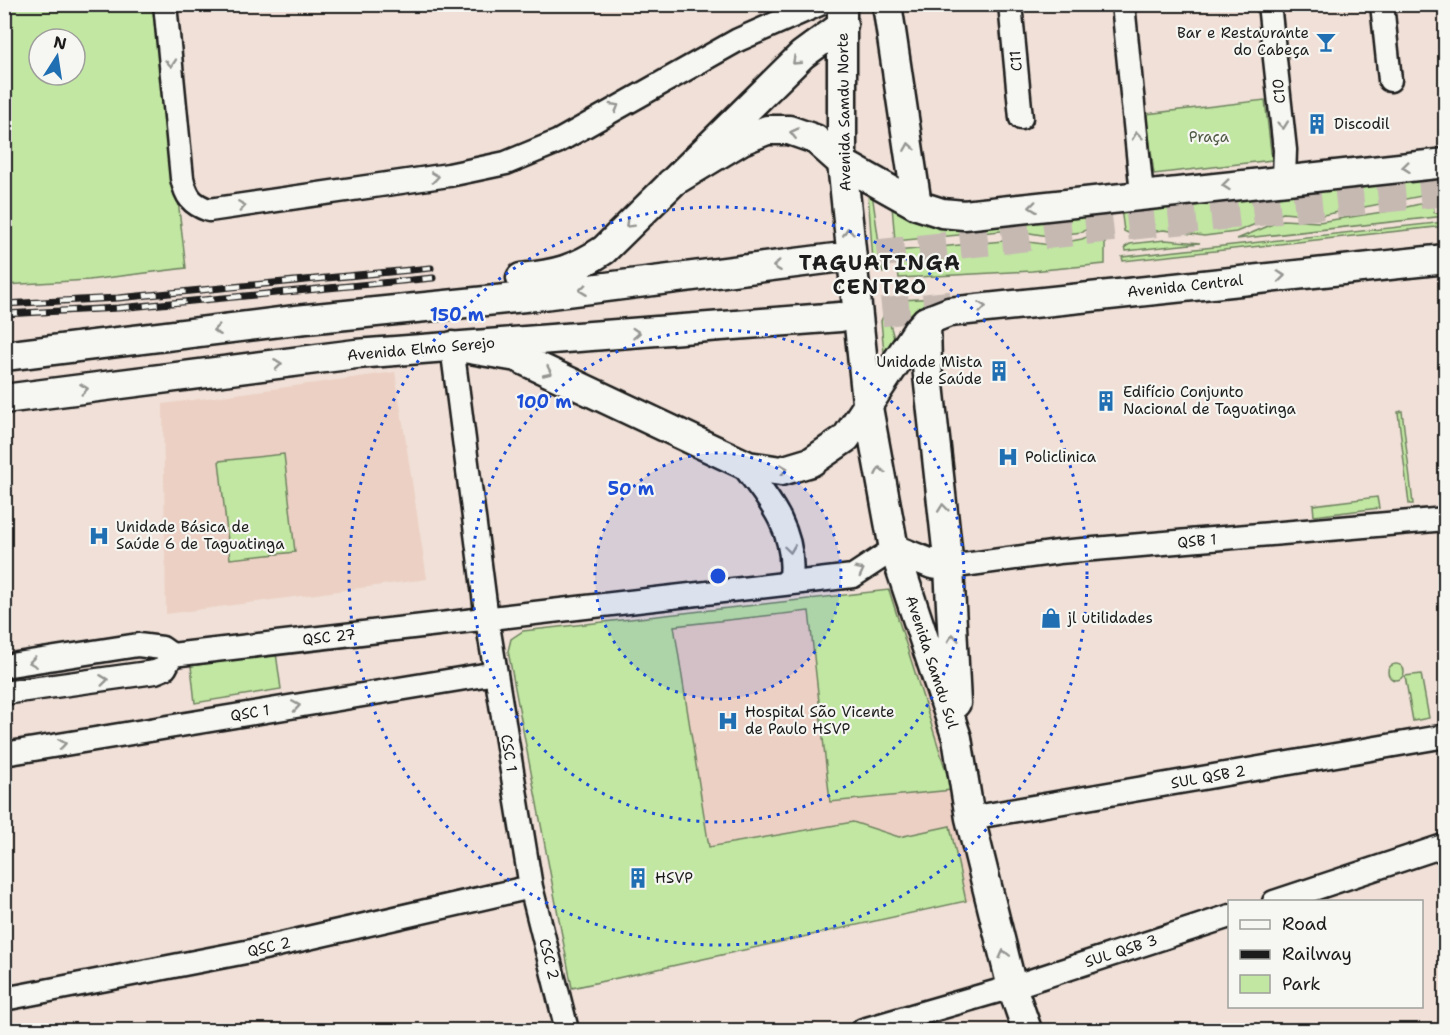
<svg xmlns="http://www.w3.org/2000/svg" width="1450" height="1035" font-family="'Shantell Sans',sans-serif">
  <style>
    .built { fill: #ecd0c4 }
    .green { fill: #c1e7a2; stroke: #6e825f; stroke-width: 1.5; fill-rule: evenodd }
    .lines { fill: none; stroke-linecap: round; stroke-linejoin: round }
    .major-tunnel { stroke: #c6b9b2; stroke-width: 28; stroke-dasharray: 28 14; stroke-linecap: butt }
    .minor-casing { stroke: #1c1c1c; stroke-width: 27 }
    .major-casing { stroke: #1c1c1c; stroke-width: 33 }
    .minor { stroke: #f6f6f2; stroke-width: 22 }
    .major { stroke: #f6f6f2; stroke-width: 28 }
    .rail-casing { stroke: #1c1c1c; stroke-width: 7 }
    .rail { stroke: #f6f6f2; stroke-width: 4.5; stroke-dasharray: 14; stroke-linecap: butt }
    .oneway { stroke: #949492 }
    .ring { fill: none; stroke: #1d4ed8; stroke-width: 3; stroke-dasharray: 3 6 }
    .labels { text-anchor: middle; stroke-width: 4.5; stroke-linejoin: round; paint-order: stroke }
    .poi-label { font-size: 15px; fill: #1c1c1c; stroke: #f6f6f2; text-anchor: start }
    .street-label { font-size: 15px; fill: #1c1c1c; stroke: #f6f6f2 }
    .park-label { font-size: 15px; fill: #4e5944; stroke: #f6f6f2 }
    .district-label { font-size: 21px; font-weight: bold; letter-spacing: 1.5px; fill: #1c1c1c; stroke: #f6f6f2 }
    .centre { fill: #1d4ed8; stroke: #f6f6f2; stroke-width: 3 }
    .ring-label { font-size: 18px; text-anchor: middle; font-weight: bold; fill: #1d4ed8; stroke: #f6f6f2; stroke-width: 4.5; stroke-linejoin: round; paint-order: stroke }
  </style>
  <rect width="100%" height="100%" fill="#f0e0d7"/>
  <filter id="ink" filterUnits="userSpaceOnUse"><feTurbulence type="fractalNoise" baseFrequency=".0167" numOctaves="2"/><feDisplacementMap in="SourceGraphic" scale="12" xChannelSelector="R" yChannelSelector="G"/><feConvolveMatrix kernelMatrix="1 2 1 2 8 2 1 2 1" color-interpolation-filters="sRGB"/></filter>
  <g filter="url(#ink)">
    <path class="built" d="M395,372l32,207 -261,35 -3,-210z
      M889,590l13,15 11,26 67,267 -408,90 -64,-337 3,-12 12,-8z"/>
    <path class="green" d="M5,5h150l31,263 -97,12 -84,5zM39,39h36v36h-36z
      M1265,100l7,60 -118,14 -8,-60z
      M1445,176v5l-14,2 1,11 -114,22 -35,-3 -47,19 -32,4 -40,-6 -34,4 -6,-3 -3,-23z
      M868,193h4l11,79 -10,-11z
      M1433,201l1,12 11,-1v4l-208,23 46,-19 36,2 70,-11z
      M892,206l211,4v5l-20,17 -35,4 -36,-6 -117,11z
      M1445,222v4l-322,35 -1,-4z
      M1094,234l11,6v24l-73,7 -133,7 -3,-27 118,-11 36,5 32,-6z
      M1165,240l35,3 -74,8 -1,-4 5,-3z
      M1021,294l-111,45 -10,-39z
      M886,310l13,46 -13,18 -5,-53z
      M1402,411l11,93h-4l-11,-92z
      M284,454l11,98 -65,7 -11,-98z
      M1377,497l2,11 -65,8 -1,-11z
      M889,590l63,200 -122,12 -21,-191 -135,15 35,221 144,-25 46,15 51,-11 16,75 -394,87 -64,-337 3,-12 12,-8z
      M276,653l5,36 -86,14 -4,-37z
      M1388 672a8 8 0 1 1 16 0a8 8 0 1 1-16 0Z
      M1421,674l8,44 -16,3 -8,-45z"/>
    <g class="lines">
      <path class="major-tunnel" d="M835,258l611,-66
        M840,317l117,-13"/>
      <g class="minor-casing">
        <path id="minor" d="M165,4l17,174c4,18 9,26 27,32l240,-35 57,-12 51,-21 181,-102 82,-36
          M1010,4l11,114
          M1123,4l19,190
          M1269,4l16,146 -1,28
          M1382,4l8,76
          M452,346l35,273 44,268 36,143
          M741,463c27,35 55,67 50,114l-8,7
          M949,567l110,-15 387,-33
          M4,666l134,-21 24,3 10,7 681,-79 41,-27
          M4,693l151,-21 10,-4 7,-13
          M4,754l492,-81
          M970,818l476,-82
          M1274,902l172,-57
          M4,999l247,-48 280,-64
          M863,1030l149,-43 218,-71"/>
      </g>
      <g class="major-casing">
        <path id="major" d="M842,4v159l25,239 27,147 63,189 13,80 42,169 15,43
          M887,4l30,201
          M671,183l71,-43 25,-10h22l26,9 27,24 75,42 25,8 22,2 482,-52
          M521,278c35,-4 53,-8 83,-28l198,-195 41,-30
          M926,321l1,45 22,201 7,136
          M452,346l65,11 231,109 33,5 30,-9 35,-24 71,-107 9,-10 23,-9 497,-53
          M4,356l292,-36 239,-24 300,-38
          M4,399l352,-45 484,-37
          M894,549l38,15 17,3"/>
      </g>
      <use href="#minor" class="minor"/>
      <use href="#major" class="major"/>
      <g class="rail-casing">
        <path id="rail" d="M4,304l114,-6 313,-30
          M4,314l115,-6 314,-30"/>
      </g>
      <use href="#rail" class="rail"/>
    </g>
    <defs><path id="oneway-chevron" d="M-2-3.5L2.5 0L-2 3.5" fill="none" stroke-width="1.6" stroke-linecap="round" stroke-linejoin="round" transform="scale(1.5)"/></defs>
    <g class="oneway">
      <use href="#oneway-chevron" transform="translate(796 61) rotate(137)"/>
      <use href="#oneway-chevron" transform="translate(171 63) rotate(85)"/>
      <use href="#oneway-chevron" transform="translate(615 107) rotate(-31)"/>
      <use href="#oneway-chevron" transform="translate(1283 125) rotate(84)"/>
      <use href="#oneway-chevron" transform="translate(794 133) rotate(-167)"/>
      <use href="#oneway-chevron" transform="translate(1137 136) rotate(-96)"/>
      <use href="#oneway-chevron" transform="translate(909 147) rotate(-99)"/>
      <use href="#oneway-chevron" transform="translate(1406 167) rotate(174)"/>
      <use href="#oneway-chevron" transform="translate(435 177) rotate(-8)"/>
      <use href="#oneway-chevron" transform="translate(1226 185) rotate(174)"/>
      <use href="#oneway-chevron" transform="translate(242 206) rotate(-8)"/>
      <use href="#oneway-chevron" transform="translate(1033 207) rotate(173)"/>
      <use href="#oneway-chevron" transform="translate(629 224) rotate(135)"/>
      <use href="#oneway-chevron" transform="translate(848 232) rotate(-96)"/>
      <use href="#oneway-chevron" transform="translate(777 266) rotate(173)"/>
      <use href="#oneway-chevron" transform="translate(1281 276) rotate(-6)"/>
      <use href="#oneway-chevron" transform="translate(583 290) rotate(173)"/>
      <use href="#oneway-chevron" transform="translate(982 307) rotate(-6)"/>
      <use href="#oneway-chevron" transform="translate(217 330) rotate(173)"/>
      <use href="#oneway-chevron" transform="translate(636 333) rotate(-4)"/>
      <use href="#oneway-chevron" transform="translate(278 364) rotate(-7)"/>
      <use href="#oneway-chevron" transform="translate(548 372) rotate(25)"/>
      <use href="#oneway-chevron" transform="translate(84 389) rotate(-7)"/>
      <use href="#oneway-chevron" transform="translate(784 469) rotate(-8)"/>
      <use href="#oneway-chevron" transform="translate(880 471) rotate(-100)"/>
      <use href="#oneway-chevron" transform="translate(943 508) rotate(-96)"/>
      <use href="#oneway-chevron" transform="translate(790 549) rotate(82)"/>
      <use href="#oneway-chevron" transform="translate(860 571) rotate(-27)"/>
      <use href="#oneway-chevron" transform="translate(953 638) rotate(-93)"/>
      <use href="#oneway-chevron" transform="translate(33 662) rotate(172)"/>
      <use href="#oneway-chevron" transform="translate(104 680) rotate(-7)"/>
      <use href="#oneway-chevron" transform="translate(296 706) rotate(-9)"/>
      <use href="#oneway-chevron" transform="translate(62 744) rotate(-9)"/>
      <use href="#oneway-chevron" transform="translate(1004 954) rotate(-104)"/>
    </g>
  </g>
  <circle cx="718" cy="576" r="123" fill="#1d4ed8" fill-opacity=".12"/>
  <g class="ring">
    <circle cx="718" cy="576" r="123"/>
    <circle cx="718" cy="576" r="246"/>
    <circle cx="718" cy="576" r="369"/>
  </g>
  <defs>
    <g id="bar-bare" transform="scale(1.62)"><path d="M-6-5H6L.8 .8V4.5H3.5V6h-7V4.5H-.8V.8Z" fill="#1f6fb2" stroke="#f6f6f2" stroke-width="2.5" paint-order="stroke"/></g>
    <g id="building-bare" transform="scale(1.62)"><path d="M-4-6H4V6H1V3H-1V6H-4ZM-2.5-4.3h1.7v1.8h-1.7ZM.8-4.3h1.7v1.8H.8ZM-2.5-1h1.7V.8h-1.7ZM.8-1h1.7V.8H.8Z" fill="#1f6fb2" stroke="#f6f6f2" stroke-width="2.5" paint-order="stroke"/></g>
    <g id="hospital-bare" transform="scale(1.62)"><path d="M-5-5h3v3.5h4V-5h3V5h-3V1.5h-4V5h-3Z" fill="#1f6fb2" stroke="#f6f6f2" stroke-width="2.5" paint-order="stroke"/></g>
    <g id="shop-bare" transform="scale(1.62)"><path d="M-5-2.5h2.3a2.7 3.5 0 0 1 5.4 0H5L5.5 6h-11ZM-1.5-2.5h3a1.5 2.3 0 0 0-3 0Z" fill="#1f6fb2" stroke="#f6f6f2" stroke-width="2.5" paint-order="stroke"/></g>
  </defs>
  <g fill-rule="evenodd">
    <use href="#bar-bare" x="1326" y="42"/>
    <use href="#building-bare" x="1317" y="124"/>
    <use href="#building-bare" x="999" y="371"/>
    <use href="#building-bare" x="1106" y="401"/>
    <use href="#hospital-bare" x="1008" y="457"/>
    <use href="#hospital-bare" x="99" y="536"/>
    <use href="#shop-bare" x="1051" y="618"/>
    <use href="#hospital-bare" x="728" y="721"/>
    <use href="#building-bare" x="638" y="878"/>
  </g>
  <g class="labels">
    <g class="poi-label">
      <text x="1309" y="38" text-anchor="end">Bar e Restaurante<tspan x="1309" dy="17">do Cabeça</tspan></text>
      <text x="1334" y="129">Discodil</text>
      <text x="982" y="367" text-anchor="end">Unidade Mista<tspan x="982" dy="17">de Saúde</tspan></text>
      <text x="1123" y="397">Edifício Conjunto<tspan x="1123" dy="17">Nacional de Taguatinga</tspan></text>
      <text x="1025" y="462">Policlinica</text>
      <text x="116" y="532">Unidade Básica de<tspan x="116" dy="17">Saúde 6 de Taguatinga</tspan></text>
      <text x="1068" y="623">jl utilidades</text>
      <text x="745" y="717">Hospital São Vicente<tspan x="745" dy="17">de Paulo HSVP</tspan></text>
      <text x="655" y="883">HSVP</text>
    </g>
    <g class="street-label">
      <text transform="translate(1016 61) rotate(-96)" y="5">C11</text>
      <text transform="translate(1279 91) rotate(-96)" y="5">C10</text>
      <text transform="translate(844 112) rotate(-91)" y="5">Avenida Samdu Norte</text>
      <text transform="translate(1185 286) rotate(-6)" y="5">Avenida Central</text>
      <text transform="translate(421 349) rotate(-5)" y="5">Avenida Elmo Serejo</text>
      <text transform="translate(1197 541) rotate(-5)" y="5">QSB 1</text>
      <text transform="translate(329 637) rotate(-6)" y="5">QSC 27</text>
      <text transform="translate(932 662) rotate(72)" y="5">Avenida Samdu Sul</text>
      <text transform="translate(250 713) rotate(-9)" y="5">QSC 1</text>
      <text transform="translate(509 753) rotate(81)" y="5">CSC 1</text>
      <text transform="translate(1208 777) rotate(-10)" y="5">SUL QSB 2</text>
      <text transform="translate(269 947) rotate(-13)" y="5">QSC 2</text>
      <text transform="translate(1121 951) rotate(-18)" y="5">SUL QSB 3</text>
      <text transform="translate(549 959) rotate(76)" y="5">CSC 2</text>
    </g>
    <g class="park-label">
      <text x="1209" y="142">Praça</text>
    </g>
    <g class="district-label">
      <text x="880" y="270">TAGUATINGA<tspan x="880" dy="24">CENTRO</tspan></text>
    </g>
  </g>
  <circle cx="718" cy="576" r="9" class="centre"/>
  <g class="ring-label">
    <text x="457" y="321">150 m</text>
    <text x="544" y="408">100 m</text>
    <text x="631" y="495">50 m</text>
  </g>
  <rect width="1450" height="1035" fill="none" stroke="#f6f6f2" stroke-width="24"/>
  <rect x="12" y="12" width="1426" height="1011" fill="none" stroke="#1c1c1c" stroke-width="2" filter="url(#ink)"/>
  <rect x="1228" y="900" width="195" height="108" fill="#f6f6f2" stroke="#9f9f9c" stroke-width="1.5"/>
  <rect x="1240" y="920" width="30" height="9" fill="#f6f6f2" stroke="#9f9f9c" stroke-width="1.5"/>
  <text x="1282" y="930" font-size="18" fill="#1c1c1c">Road</text>
  <rect x="1240" y="950" width="30" height="9" fill="#1c1c1c" stroke="#9f9f9c" stroke-width="1.5"/>
  <text x="1282" y="960" font-size="18" fill="#1c1c1c">Railway</text>
  <rect x="1240" y="975" width="30" height="18" fill="#c1e7a2" stroke="#9f9f9c" stroke-width="1.5"/>
  <text x="1282" y="990" font-size="18" fill="#1c1c1c">Park</text>
  <g transform="translate(57 57) rotate(12)"><circle r="28" fill="#f6f6f2" stroke="#9f9f9c" stroke-width="1.5"/>
  <path d="M0-4.5L10 22L0 15L-10 22Z" fill="#1f6fb2"/>
  <text y="-9" font-size="16" font-weight="bold" text-anchor="middle" fill="#1c1c1c">N</text>
  </g>
</svg>
